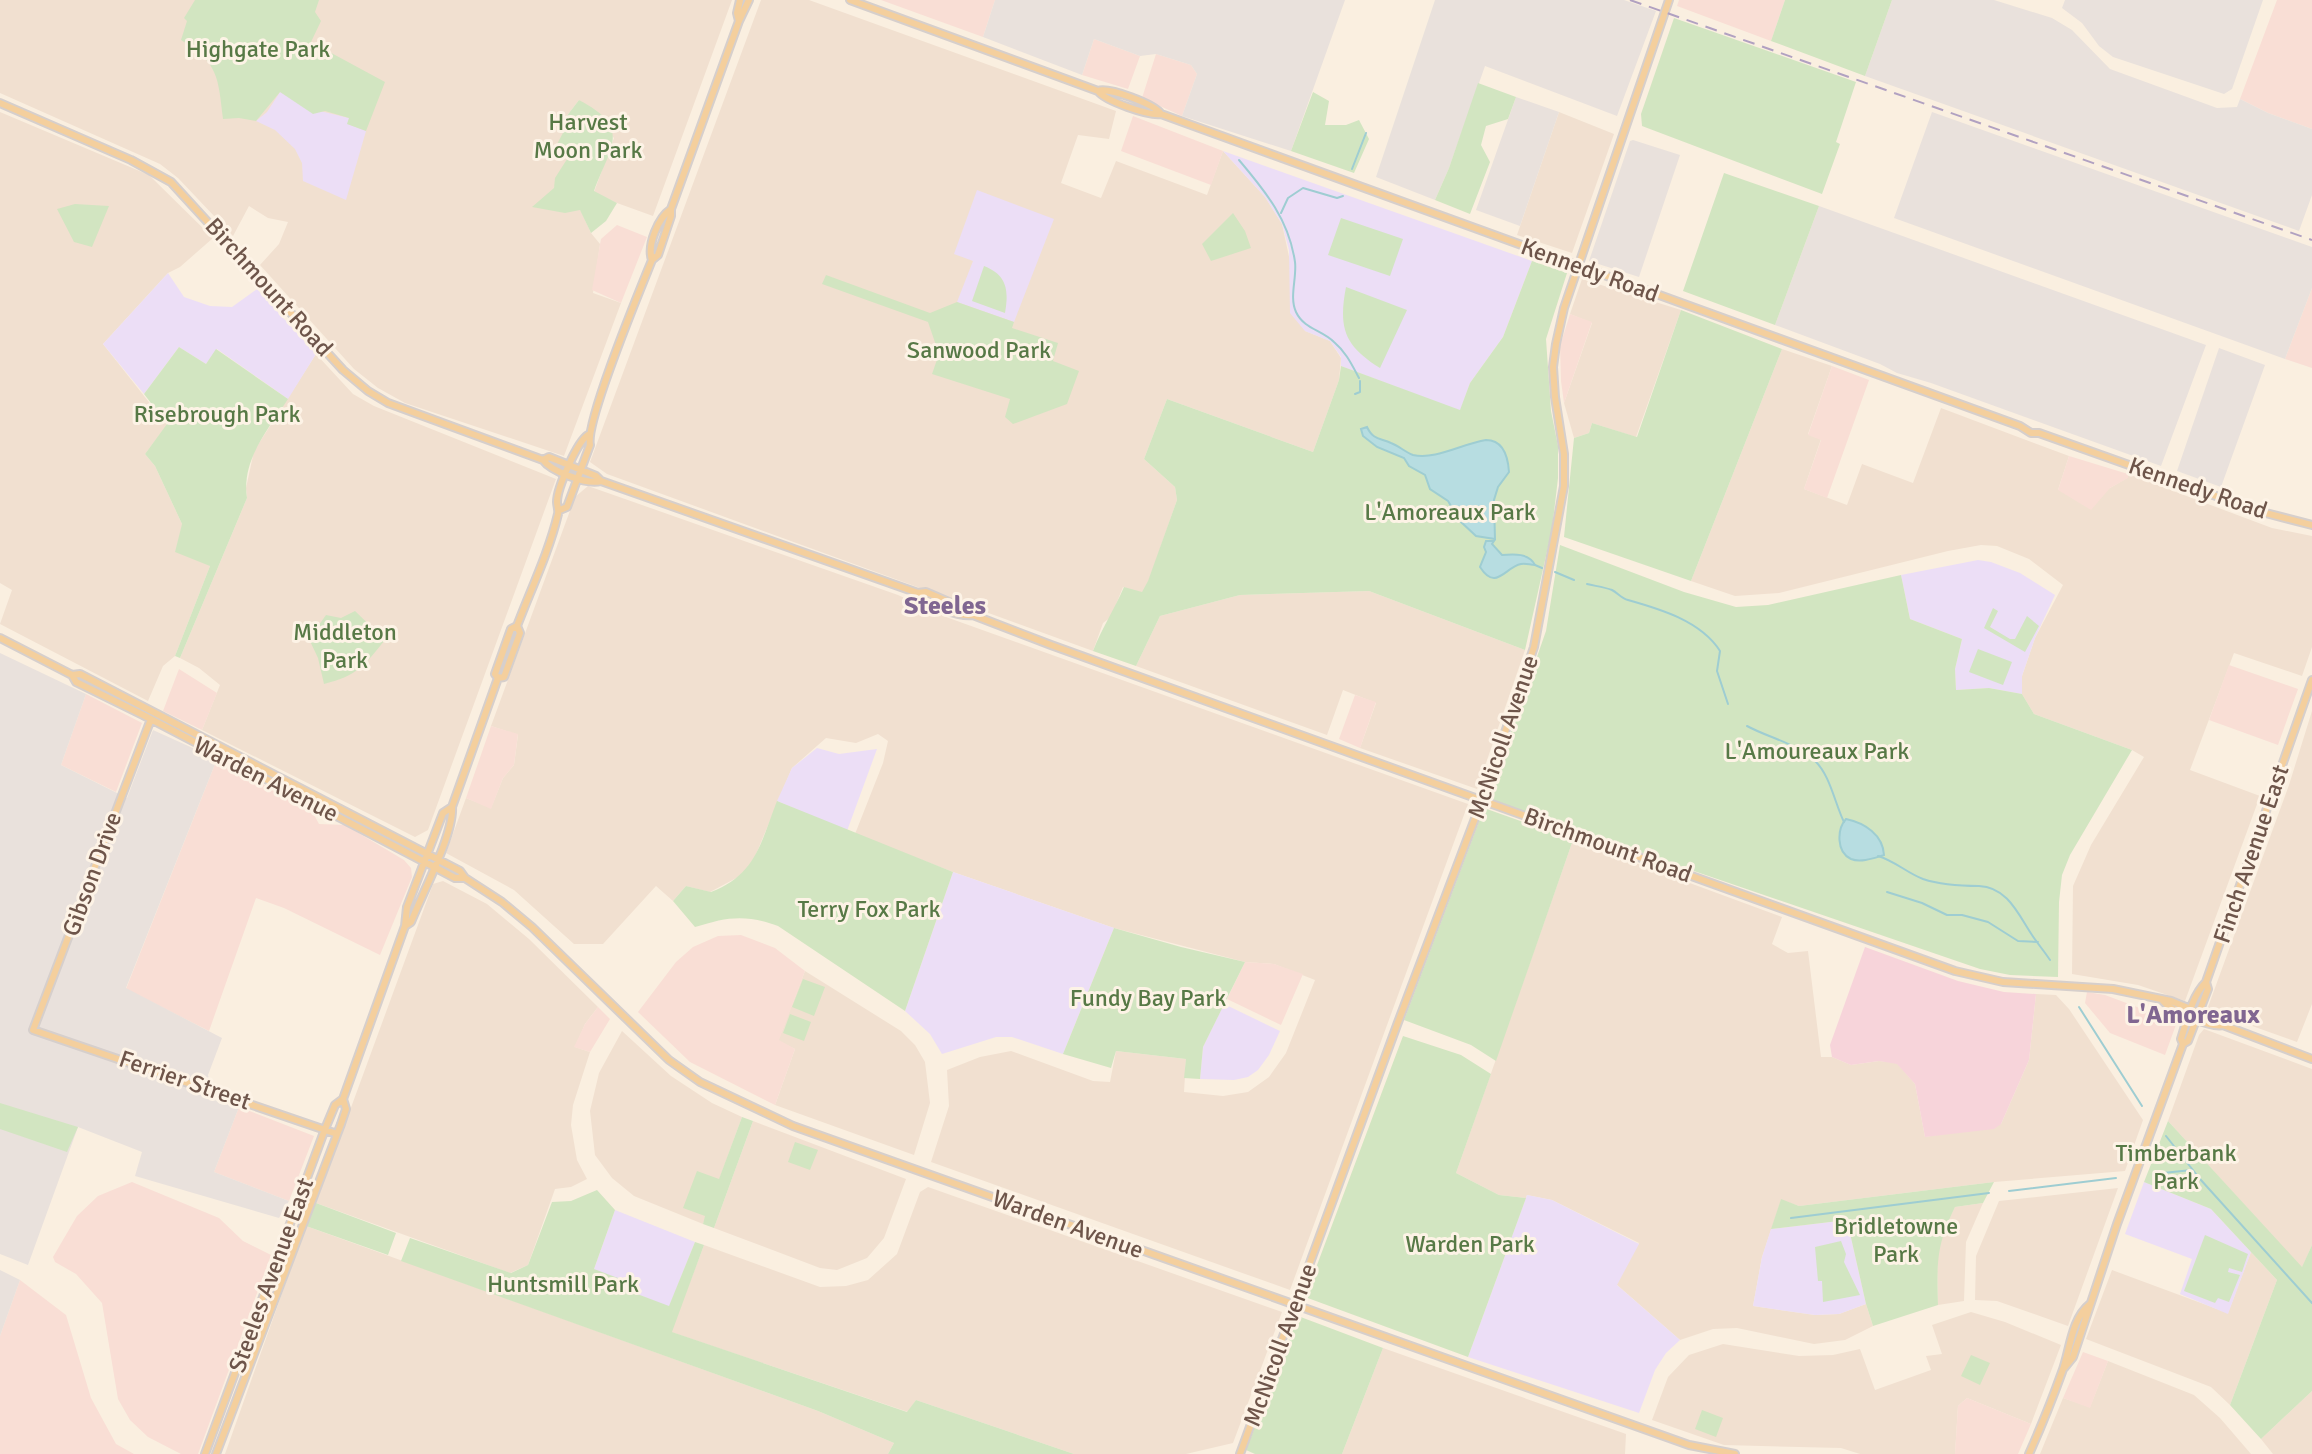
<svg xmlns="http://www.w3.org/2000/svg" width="2312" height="1454" font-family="Signika,sans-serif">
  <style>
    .residential { fill: #f1e0d0 }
    .commercial { fill: #f9ded5 }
    .industrial { fill: #e9e1dc }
    .education { fill: #ecdef6 }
    .medical { fill: #f7d4da }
    .green { fill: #d2e5c1 }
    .water { fill: #b7dde1; stroke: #9ecdd2; stroke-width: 2 }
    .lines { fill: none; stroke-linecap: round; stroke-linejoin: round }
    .stream { stroke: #9ecdd2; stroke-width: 2 }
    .major-casing { stroke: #d6cfcc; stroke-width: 10 }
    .major { stroke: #f4cf9d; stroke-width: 6 }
    .rail { stroke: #b1a1c1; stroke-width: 2; stroke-dasharray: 12 8; stroke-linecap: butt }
    .labels { text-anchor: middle; stroke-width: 6; stroke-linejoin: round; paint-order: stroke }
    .park-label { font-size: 24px; fill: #577946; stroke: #fdf3e6 }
    .street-label { font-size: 24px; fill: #6e554a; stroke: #fdf3e6 }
    .neighbourhood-label { font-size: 26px; font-weight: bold; fill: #806691; stroke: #fdf3e6 }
  </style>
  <rect width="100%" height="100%" fill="#faefe0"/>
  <path class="residential" d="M0,0h732l-79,216 -36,-13 -23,-11 20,-54 -35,-38 -13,17 -1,12 4,26 -15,33 26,21 11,24 9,11 -7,49 28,10 -57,153 -159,-53 -27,-15 -24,-19 -94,-104 19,-21 9,-22 -20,-4 -19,-12 -16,30 -55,-58 -18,-14 -160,-71z
    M761,0h48l307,111 -7,28 -31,-4 -17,48 40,15 15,-37 91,34 16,-44 42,46 17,27 23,107 25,10 11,17 -2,22 -26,72 -146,-53 -23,60 31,28 2,13 -28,80 -7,13 -19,-6 -12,30 -8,6 -10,28 -486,-177 -17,-12z
    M0,112l149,63 64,63 -33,29 -12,6 -65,71 64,81 -22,29 10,12 27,58 28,42 -35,90 -12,10 -15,35 -148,-77 12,-34 -12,-7z
    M1559,112l55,22 -42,119 -55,-18z
    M1582,279l99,31 -45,127 -44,-14 -3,10 -15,5 -10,-35 28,-80 -22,-9z
    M1782,349l50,17 -24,68 13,5 -17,50 43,16 15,-41 51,19 28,-75 128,48 -11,34 52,-2 17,-10 1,-4 144,54 40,8v111l-10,29 -68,-23 -44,117 70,26 -75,205 -47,-16 -66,-11 1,-88 18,-41 53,-88 -12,-7 -98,-36 -12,-20v-18l13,-38 28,-53 -34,-26 -32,-13 -16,-1 -33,6 -169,42 -44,3 -44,-15z
    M316,354l37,40 21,12 182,73 -128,351 -13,7 -213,-107 18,-45 -21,-17 -19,-10 67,-160 -1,-10 8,-37z
    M588,486l310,109 48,22 522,187 -178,486 -359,-128 18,-56 -2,-36 33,-13 31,-6 82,30 17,1 6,-31 70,8 -2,33 39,4 25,-4 21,-15 17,-24 29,-73 -41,-16 -29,-2 -131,-34 -161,-56 -98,-38 28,-71 5,-22 -10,-7 -22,9 -30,-5 -34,30 -38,91 -12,16 -32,17 -24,-6 -13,15 -17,-15 -53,58h-29l-60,-54 -68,-37 20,-55 25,10 12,-30 11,-13 4,-30 -27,-9 84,-229z
    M1369,591l156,59 -48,139 -117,-41 16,-45 -33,-13 -16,45 -191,-69 24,-50 80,-21z
    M2312,711v293l-15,38 -87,-31 -2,-4 81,-222z
    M1573,840l209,77 -10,27 16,9 20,-2 13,106h11l19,8 28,-4 18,2 18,21 10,53 76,-13 28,-64 7,-66 20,1 13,14 74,111 -18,51 -131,11 -195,24 -18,-6 -19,57 -9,49 62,9 24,-1 27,-10 7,22 -28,14 -31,4 -77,-16 -24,1 -33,11 -64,-56 23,-41 -87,-43 -25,-5 -1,3 -27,-3 -43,-22z
    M443,881l44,23 42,35 69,68 -13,17 -10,23 15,5 -17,53 -2,20 6,35 10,19 -16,8 -16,2 -27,76 -18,8 -194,-70 117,-319z
    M805,971l96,60 14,14 10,17 5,41 -16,52 -139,-50 20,-56 -17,-8z
    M2204,1029l108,40v176l-10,23 -134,-147 31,-86z
    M622,1031l49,45 41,27 30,14 -39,107 -69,-28 -22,-18 -17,-23 -5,-44 9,-38z
    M753,1121l153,58 -22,59 -17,20 -30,12 -17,-2 -106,-40z
    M928,1187l354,125 -49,131 -47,11h-112l-158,-54 -8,12 -237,-80 33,-87 116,42 26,-1 22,-6 29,-26 23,-62z
    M2118,1188l-50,138 -71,-25 -22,-1 1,-44 23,-55z
    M1983,1203l-17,39 -2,59 -26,4 -1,-52 5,-20 13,-26z
    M306,1226l512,185 76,32 -6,11h-663z
    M2251,1252l26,28 -47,125 -19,-18 -125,-48 26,-69 116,43z
    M1971,1312l34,10 56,23 -30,79 -64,-26 -9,8 -3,48h-95l-19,-6 -117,-3 -72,-25 16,-43 21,-22 34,-11 76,12 34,-1 27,-6 15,41 56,-20 -5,-14 16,-2 -10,-29z
    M1383,1348l243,86 -1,20h-283z
    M2108,1361l86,34 26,23 31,36h-211l23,-56 27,9z
    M2312,1391v63h-39l-12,-15z"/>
  <path class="commercial" d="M881,0h114l-12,37z
    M1679,0h106l-14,41 -94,-35z
    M2277,0h35v129l-44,-16 -28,-14z
    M1094,39l46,17 -12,33 -46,-14z
    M1156,54l35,11 6,9 -15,42 -40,-18z
    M1133,116l90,35 -12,34 -90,-34z
    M617,225l30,12 -26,66 -29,-13 9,-51z
    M2312,288v80l-27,-9z
    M1570,314l22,8 -28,81 -3,-22 -1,-35z
    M1832,366l37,14 -42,118 -23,-9 17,-49 -13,-5z
    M2069,456l59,18v4l-18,10 -19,22 -33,-20z
    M2229,665l69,24 -20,56 -69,-25z
    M179,669l38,24 -15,37 -39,-19z
    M86,694l56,29 -26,69 -55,-27z
    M1355,695l21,7 -16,46 -21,-9z
    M491,726l27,8 -4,31 -11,13 -12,31 -25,-11z
    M217,759l95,52 7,13 26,1 59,35 7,8 1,9 -32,78 -96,-47 -28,-10 -47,133 -83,-42z
    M741,935l34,13 30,23 -26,69 16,9 -20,56 -85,-43 -52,-50 38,-50 17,-15 25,-11z
    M1245,962l29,2 29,10 -22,51 -54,-26z
    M2087,992l18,3 72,27 -12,33 -55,-22 -25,-30z
    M598,1007l12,12 -20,33 -16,-5 11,-23z
    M239,1107l75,29 -25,65 -75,-29z
    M132,1182l87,36 24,23 28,14 -73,199h-17l-33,-17 -18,-17 -12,-21 -16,-96 -26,-29 -21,-12 -2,-5 24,-41 21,-20z
    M20,1280l46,35 25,83 25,46 18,10h-134v-118z
    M2083,1352l25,9 -18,47 -27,-10z
    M1967,1398l64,26 -13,30h-63l3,-48z"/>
  <path class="industrial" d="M995,0h350l-54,151 -109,-35 15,-42 -6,-9 -35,-11 -16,2 -46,-17 -12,36 -99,-38z
    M1435,0h189l32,11 -39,105 -132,-50 -36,102 -14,32 -59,-23z
    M1892,0h102l58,18 20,12 38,39 107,39 20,-1 3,-8 28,14 44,16v66l-13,36 -434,-155z
    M2065,0h198l-31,89 -8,5 -111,-37 -14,-11 -17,-23 -20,-15z
    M1516,97l43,15 -39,114 -44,-16z
    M1932,112l380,135v41l-27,71 -391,-141z
    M1633,140l47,15 -41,122 -50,-16 41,-120z
    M1819,206l387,139 -45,121 -230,-83 -34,-10 -17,-9 -105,-39z
    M2219,348l46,17 -44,122 -44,-16z
    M0,653l86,41 -25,71 66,33 26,-68 64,29 -91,229 96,50 -14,37 2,8 -3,15 32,9 -25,65 75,29 -10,17 -144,-42 7,-24 -64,-25 -50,138 -28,-11z
    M0,1270l20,10 -20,56z"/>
  <path class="education" d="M280,92l40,19 29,7 -1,6 18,7 -20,69 -43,-19 -1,-18 -7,-14 -20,-19 -19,-9 11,-9z
    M1223,151l309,110 -29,76 -33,46 -10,28 -119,-45v-9l-11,-16 -25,-10 -15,-18 -1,-63 -7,-26 -17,-27z
    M977,190l77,29 -40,103 -57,-20 16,-41 -19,-7z
    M168,273l16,24 26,9 22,1 25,-18 59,65 -28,45 -71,-50 -11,15 -27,-17 -35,47 -41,-50z
    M1978,560l13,2 29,11 35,22 -20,43 -13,38v18l-33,-6 -33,2 -1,-21 7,-30 -52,-20 -9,-44z
    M817,748l22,6 38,-5 -30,82 -70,-30 15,-33z
    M953,872l161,56 -51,126 -51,-17h-16l-54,17 -12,-20 -25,-23z
    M1224,1004l56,27 -11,24 -11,15 -10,7 -14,3 -34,-1 3,-32z
    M2144,1182l67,27 40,43 -23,62 -48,-20 12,-35 -67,-25z
    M1527,1195l25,5 87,44 -22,41 63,55 -14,13 -11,17 -16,43 -171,-56z
    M615,1210l80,32 -26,65 -53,-21 -22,-17z
    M1847,1220l19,84 -27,10 -24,1 -62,-9 9,-49 9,-28z"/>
  <path class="medical" d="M1865,947l93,34 46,11 32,2 -7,66 -28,64 -7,5 -69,8 -10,-53 -18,-20 -18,-3 -28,4 -19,-8 -2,-12z"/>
  <path class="green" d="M195,0h124l-4,12 6,9 -10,21 74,40 -19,49 -19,-7 2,-6 -24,-7 -12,3 -33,-22 -24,29 -17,-3 -16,1c-5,-41 -4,-56 -42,-79l6,-19 -3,-3z
    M1785,0h107l-27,76 -94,-35z
    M1674,18l182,64 -20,60 4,2 -18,50 -180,-68 -1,-12z
    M1478,83l38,14 -8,22 -22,7 -5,19 9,17 -20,52 -35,-14 14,-32z
    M1313,92l16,9 -4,24h21l13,-5 10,19 -15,34 -63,-22z
    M579,100c53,28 32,45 15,91l23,12 -11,18 -15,12 -11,-23 -15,3 -33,-6 22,-19 1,-10 14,-22 -14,-8 10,-19 1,-12z
    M1724,173l95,33 -44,119 -92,-34z
    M75,204l34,2 -17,41 -18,-5 -17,-33z
    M1233,213l12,18 6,17 -40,13 -9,-17z
    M1341,218l62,21 -13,37 -62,-21z
    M1532,261l35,12 -21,66 5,72 7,35v32l-6,51 -27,121 -156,-59 -129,4 -80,21 -24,50 -43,-15c9,-23 21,-41 31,-64l18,5 6,-11 29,-81 -2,-13 -31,-28 23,-60 146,53 26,-72 2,-14 119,44 10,-27 33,-46z
    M984,266c23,9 25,24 21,47l-33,-12z
    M826,275l104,38 27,-11 57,20 -2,6 46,15 -5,18 26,10 -12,33 -54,20 -8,-7 5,-18 -78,-25 7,-20 -11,-32 -106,-38z
    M1346,287l61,23 -27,58c-35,-22 -42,-39 -34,-81z
    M1681,310l101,39 -91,232 -127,-44 10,-99 15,-5 3,-10 45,14z
    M179,347l27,17 10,-15 72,50c-19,29 -47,61 -41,99l-67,160 -5,-2 35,-90 -35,-14 7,-28 -27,-58 -10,-12 22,-30 -23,-30z
    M1560,545l124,47 52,15 32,-2 133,-30 9,44 52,20 -7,30 1,21 33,-2 33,6 12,20 98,36 -62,105 -8,20 -3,27 -1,75 -48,-2 -30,-6 -493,-169 59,-169z
    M1993,608l5,3 -8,16 20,12h5l12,-23 12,10 -14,26 -41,-24z
    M355,611l30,29c-22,27 -27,35 -61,44l-6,-26 -9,-19 17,-24 15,3z
    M1978,649l34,13 -9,23 -34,-13z
    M777,801l176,71 -48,139 -127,-85c-33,-12 -51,-9 -83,1l-22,-26 13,-15 25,6c45,-17 50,-50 66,-91z
    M1484,808l89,32 -77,221 -25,-16 -67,-25z
    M1114,928l67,19 64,15 -42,85 -3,32 -16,-1 2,-19 -70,-8 -5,17 -48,-14z
    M803,979l22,8 -11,29 -22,-9z
    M790,1014l21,8 -7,19 -21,-8z
    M1403,1036l58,19 30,19 -35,99 43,22 27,3 -58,159 -163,-60z
    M0,1103l78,24 -11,25 -67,-23z
    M742,1117l11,4 -39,107 -11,-4 2,-8 -22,-8 14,-37 22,8z
    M2168,1121l134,146 10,-22v146l-51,48 -31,-34 47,-125 -66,-71 -67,-27z
    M795,1142l23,8 -8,20 -22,-8z
    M1994,1182l-11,21 -28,4c-19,39 -18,55 -17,98l-65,21 -7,-22 -19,-84 -76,9 10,-30 18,7z
    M597,1190l18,20 -21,59 24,9 -2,8 53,20 26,-64 9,3 -32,87 235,80 9,-12 158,54h-186l6,-11 -76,-32 -417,-150 9,-23 101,35 17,-8 24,-63 19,-1z
    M316,1203l80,30 -8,22 -82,-29z
    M2205,1235l43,19 -6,18 -13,-4 -1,4 12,3 -11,27 -11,-4 -3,5 -31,-12z
    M1841,1241l5,13 -2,8 16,33 -37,7 -1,-21h-4l-3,-34z
    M1298,1316l85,32 -41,106h-87l-9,-4z
    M1971,1355l19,8 -10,22 -19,-9z
    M1702,1410l21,8 -7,19 -21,-8z"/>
  <path class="water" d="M1367,427c6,13 13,11 24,16 8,3 14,9 22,12 23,5 48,-11 73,-15 17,0 22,17 23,32l-11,15 -4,13 1,39 -19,-3 -16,-15 -12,-20 -18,-12 -5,-14 -16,-9 -5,-8 -27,-11 -14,-11 -2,-7z
    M1486,541h8l-2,3 10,11c12,-1 27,-2 33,10 -5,0 -9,-2 -14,-1 -16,3 -25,28 -41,3l6,-15 -2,-5z
    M1846,819c19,4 37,16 38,36 -10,3 -23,8 -33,4 -15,-7 -14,-30 -5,-40z"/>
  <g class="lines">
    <path class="stream" d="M1239,160c27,32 50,60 56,102 2,16 -6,35 1,50 8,17 26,18 38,30 12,10 18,23 25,36
      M1352,169l14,-36
      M1281,213l7,-15 15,-10 34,10 6,-2
      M1355,394l5,-2v-11
      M1535,565l7,3
      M1555,572l19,8
      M1587,584c8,2 17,3 25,6 6,3 9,8 16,10 32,9 73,21 92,51l-3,20 11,33
      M1747,726c22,12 49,17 67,34 16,14 21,44 30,62
      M1878,856c17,5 29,17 45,23 18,6 37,7 56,7 29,1 40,30 53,49 6,9 12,16 18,25
      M1887,892l35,11 25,12h15l26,7 30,19 20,1
      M2079,1007l63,99
      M2166,1136l34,43 112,124
      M2153,1174l39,-4
      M2009,1191l107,-13
      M1791,1218l198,-25"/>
    <g class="major-casing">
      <path id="major" d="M850,0l248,91c7,10 51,25 63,23l859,312 11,7h8l219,78 54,14
        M739,21l-2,-8 3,-13
        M1098,91c11,-4 56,13 63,23
        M0,103l131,57 40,22 172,188 25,21 20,12 155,57c8,11 43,25 58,21
        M652,260c-5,-15 6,-42 19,-51
        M543,460l6,-3 47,19 5,5 317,112 8,-1 44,19 3,4 78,30 904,326 48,11 110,7 58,12 49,20 3,4 89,34
        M560,510l7,-3 23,-62c-5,-23 50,-155 62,-185l6,-5 13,-39v-7l68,-188 10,-21
        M918,593c10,12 40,24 55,22
        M0,638l72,37 8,-1 380,197 5,7 37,24 30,25 137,133 31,22 93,44 896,319 46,9
        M72,675l4,7 67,33 295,154 17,9h10
        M498,678l6,-1 16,-44 -3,-7
        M151,719l-118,311 304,104
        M405,926l2,-19 36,-94 9,-6
        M2163,1001c8,10 48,27 60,24
        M2183,1044l-2,-5c6,-19 11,-43 25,-57
        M2064,1368l9,-11 5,-15 39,-118 66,-180 5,-3 20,-52 -2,-7 106,-302
        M205,1454l120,-325 10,-24 8,-6 62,-173 6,-4c11,-28 43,-88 41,-115l46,-129 -3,-4 16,-45 6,-3c14,-37 32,-74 41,-112 1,-4 -1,-8 -1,-12 0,-14 20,-60 31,-67
        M216,1454l125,-330 5,-15 -3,-10
        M1240,1454l157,-429 85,-225 52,-153 30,-161v-32l-9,-57 -2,-30 3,-23 8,-36 105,-308
        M2029,1454c12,-27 23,-54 33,-82 8,-21 9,-53 28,-68"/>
    </g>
    <use href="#major" class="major"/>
    <path class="rail" d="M1630,0l682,240"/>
  </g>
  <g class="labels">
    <g class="park-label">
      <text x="258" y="57">Highgate Park</text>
      <text x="588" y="130">Harvest<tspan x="588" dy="28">Moon Park</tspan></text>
      <text x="979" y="358">Sanwood Park</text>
      <text x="217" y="422">Risebrough Park</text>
      <text x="1450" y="520">L'Amoreaux Park</text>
      <text x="345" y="640">Middleton<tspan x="345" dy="28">Park</tspan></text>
      <text x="1817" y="759">L'Amoureaux Park</text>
      <text x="869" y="917">Terry Fox Park</text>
      <text x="1148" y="1006">Fundy Bay Park</text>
      <text x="2176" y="1161">Timberbank<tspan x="2176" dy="28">Park</tspan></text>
      <text x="1896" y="1234">Bridletowne<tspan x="1896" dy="28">Park</tspan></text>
      <text x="1470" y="1252">Warden Park</text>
      <text x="563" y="1292">Huntsmill Park</text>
    </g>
    <g class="street-label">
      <text transform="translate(1590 270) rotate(20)" y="8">Kennedy Road</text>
      <text transform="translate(269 287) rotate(48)" y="8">Birchmount Road</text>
      <text transform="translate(2198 488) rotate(19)" y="8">Kennedy Road</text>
      <text transform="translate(1503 737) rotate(-71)" y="8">McNicoll Avenue</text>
      <text transform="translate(266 779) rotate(27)" y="8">Warden Avenue</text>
      <text transform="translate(1608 845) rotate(20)" y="8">Birchmount Road</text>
      <text transform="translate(2251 854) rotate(-71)" y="8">Finch Avenue East</text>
      <text transform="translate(92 874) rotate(-70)" y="8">Gibson Drive</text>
      <text transform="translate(185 1080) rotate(19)" y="8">Ferrier Street</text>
      <text transform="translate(1068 1224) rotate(20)" y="8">Warden Avenue</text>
      <text transform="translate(271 1275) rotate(-70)" y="8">Steeles Avenue East</text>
      <text transform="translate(1280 1345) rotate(-70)" y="8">McNicoll Avenue</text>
    </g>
    <g class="neighbourhood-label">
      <text x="945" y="614">Steeles</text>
      <text x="2193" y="1023">L'Amoreaux</text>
    </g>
  </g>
</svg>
